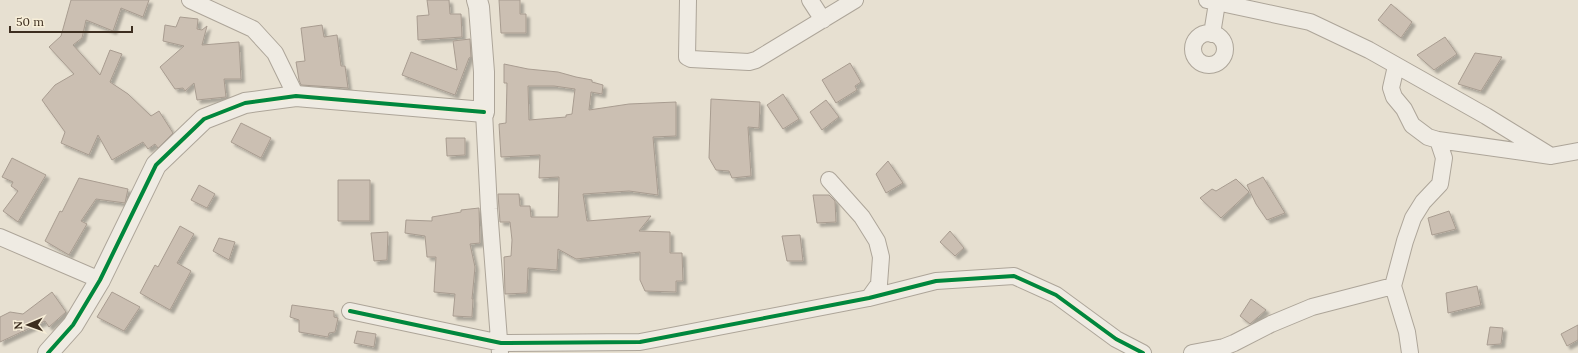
<svg xmlns="http://www.w3.org/2000/svg" width="1578" height="353" font-family="Lora,serif">
  <style>
    .building { fill: #cbbfb2; stroke: #a89c90; fill-rule: evenodd; filter: url(#shadow) }
    .lines { fill: none; stroke-linecap: round; stroke-linejoin: round }
    .minor-casing { stroke: #ada599; stroke-width: 18 }
    .tertiary-casing { stroke: #ada599; stroke-width: 22 }
    .minor { stroke: #efebe3; stroke-width: 16 }
    .tertiary { stroke: #efebe3; stroke-width: 20 }
    .cycleway-casing { stroke: #f7eed8; stroke-width: 6 }
    .cycleway { stroke: #00873e; stroke-width: 4 }
  </style>
  <defs>
    <filter id="shadow"><feDropShadow dx="3.5" dy="3.5" stdDeviation="1" flood-color="#0004"/></filter>
  </defs>
  <rect width="100%" height="100%" fill="#e7e0d1"/>
  <path class="building" d="M71,0h78l-6,17 -22,-9 -8,23 -27,-11 -4,18 -9,7 27,30 10,-25 12,4 -12,28 18,12 23,22 8,-5 14,22 -15,15 -3,-4 -7,5 -5,-7 -31,18 -14,-25 -9,20 -28,-12 4,-11 -23,-32 13,-15 19,-11 -25,-27 12,-11z
    M427,0h22l1,14h11l1,23 -44,3 -1,-24 12,-1z
    M499,0h21v14h6v19h-25z
    M1391,4l21,18 -11,16 -23,-18z
    M180,17l18,2 -1,10 5,1 5,-4 -5,19 37,-3 2,37h-17l2,18 -29,3 -3,-17 -9,8 -2,-3 -8,1 -15,-22 24,-21 -21,-5 2,-16 11,2z
    M322,25l2,12 13,-2 4,31h4l3,22 -47,-3 -2,-5 -3,-18 9,-1 -4,-33z
    M1445,37l12,17 -23,16 -17,-15z
    M470,39l1,18 -2,1 -14,37 -53,-20 9,-23 46,18 -4,-29z
    M1475,53l27,4 -21,34 -23,-7z
    M850,63l11,19 -6,4 2,4 -21,13 -14,-23z
    M504,64l24,5 30,3 18,5 16,3v2l11,3 -1,9 -11,-2 -2,18 40,-6 47,-2v34l-23,1 5,58 -29,-4 -46,3 4,27 64,-5 -12,15 31,1v21h12l1,28h-7v11l-31,-1 -5,-11v-28l-64,7 -18,-10 -1,21 -29,-2 -1,25 -22,1 -1,-37 7,-1 1,-16 -2,-18h-10l-2,-28h21l1,12h10l1,11h27l1,-40 -20,1 1,-23 -39,2 -2,-33 7,-1 1,-40h-3zM528,86h26l21,3 -3,25 -6,1v2l-37,3z
    M783,94l16,25 -16,10 -16,-24z
    M711,99l49,3 -1,26 -11,-1 3,49 -19,2 -3,-7 -13,-1 -7,-12z
    M826,100l13,17 -17,13 -12,-18z
    M241,123l30,15 -10,20 -30,-16z
    M446,138h19v17l-18,1z
    M12,158l34,17 -28,47 -15,-11 15,-20 -7,-5 2,-4 -11,-5z
    M888,161l15,22 -17,10 -10,-19z
    M1263,177l22,36 -18,7 -11,-16 -9,-19z
    M79,178l49,11 -3,14 -29,-4 -15,22 6,3 -18,31 -24,-14 15,-30 2,1z
    M1236,179l13,13 -28,26 -21,-20 12,-9 4,2z
    M338,180h32v41h-32z
    M199,185l16,9 -8,14 -16,-8z
    M813,195h16l6,6 1,21 -19,1z
    M479,208l1,35 -10,1 5,23 -3,32h1l-1,18 -19,-1 2,-22 -21,-2 2,-35h-9l-2,-21 -20,-3 1,-13 26,1v-4l29,-5v-2z
    M1449,211l7,18 -24,6 -4,-17z
    M180,226l14,8 -17,29 14,8 -21,39 -30,-17 15,-28 3,2z
    M950,231l14,17 -9,8 -15,-14z
    M388,232l-1,28 -13,1 -3,-28z
    M800,235l3,26h-16l-5,-25z
    M219,238l16,4 -6,18 -16,-9z
    M1477,286l4,19 -33,8 -2,-20z
    M52,292l14,20 -17,15 -4,-6 -45,21v-25l10,-5 13,2z
    M112,292l28,15 -16,24 -27,-14z
    M1251,299l15,11 -16,14 -10,-8z
    M292,305l42,6v6l4,1 -3,14 -6,1 -1,4 -29,-5v-12l-9,-3z
    M1578,325v15l-11,6 -6,-12z
    M1490,327l13,1 -2,16 -14,1z
    M357,331l19,3 -2,13 -20,-4z"/>
  <g class="lines">
    <g class="minor-casing">
      <path id="minor" d="M190,0l63,29 22,24 21,43
        M688,0l-1,57 4,2 58,3 7,-2 99,-60
        M810,0l13,20
        M1207,0l103,22 59,28 117,66 65,40
        M1193 49a16 16 0 1 1 32 0a16 16 0 1 1-32 0Z
        M1212,34l5,-31
        M1396,66l-5,22 3,9 10,12 8,16 16,12 10,3 113,16 27,-5
        M484,112l5,97 11,144
        M829,180l33,37 15,24 4,16 -2,27 -10,14
        M0,237l100,43
        M350,311l151,32 139,-1 229,-44 67,-17 78,-5 42,19 60,44 27,14
        M1192,353l32,-6 10,-4 37,-19 41,-17 81,-21
        M1410,353l-3,-21 -14,-46 12,-45 8,-23 10,-16 17,-18 4,-26 -6,-18"/>
    </g>
    <g class="tertiary-casing">
      <path id="tertiary" d="M48,353l25,-28 27,-45 56,-115 48,-46 41,-16 51,-7 188,16v-40l-5,-65 -2,-7"/>
    </g>
    <use href="#minor" class="minor"/>
    <use href="#tertiary" class="tertiary"/>
    <g class="cycleway-casing">
      <path id="cycleway" d="M350,311l151,32 139,-1 229,-44 67,-17 78,-5 42,19 60,44 27,14
        M48,353l25,-28 27,-45 56,-115 48,-46 41,-16 51,-7 188,16"/>
    </g>
    <use href="#cycleway" class="cycleway"/>
  </g>
  <g transform="translate(28 325) rotate(268)" stroke="#f7eed8" stroke-width="3" paint-order="stroke">
  <path d="M0-3L7 15L0 10L-7 15Z" fill="#3d2e20"/>
  <text y="-6" font-size="11" font-weight="bold" text-anchor="middle" fill="#3d2e20">N</text>
  </g>
  <path d="M10 26v6h122v-6" fill="none" stroke="#3d2e20" stroke-width="2"/>
  <text x="16" y="26" font-size="12" fill="#3d2e20" stroke="#f7eed8" stroke-width="3" paint-order="stroke">50 m</text>
</svg>
